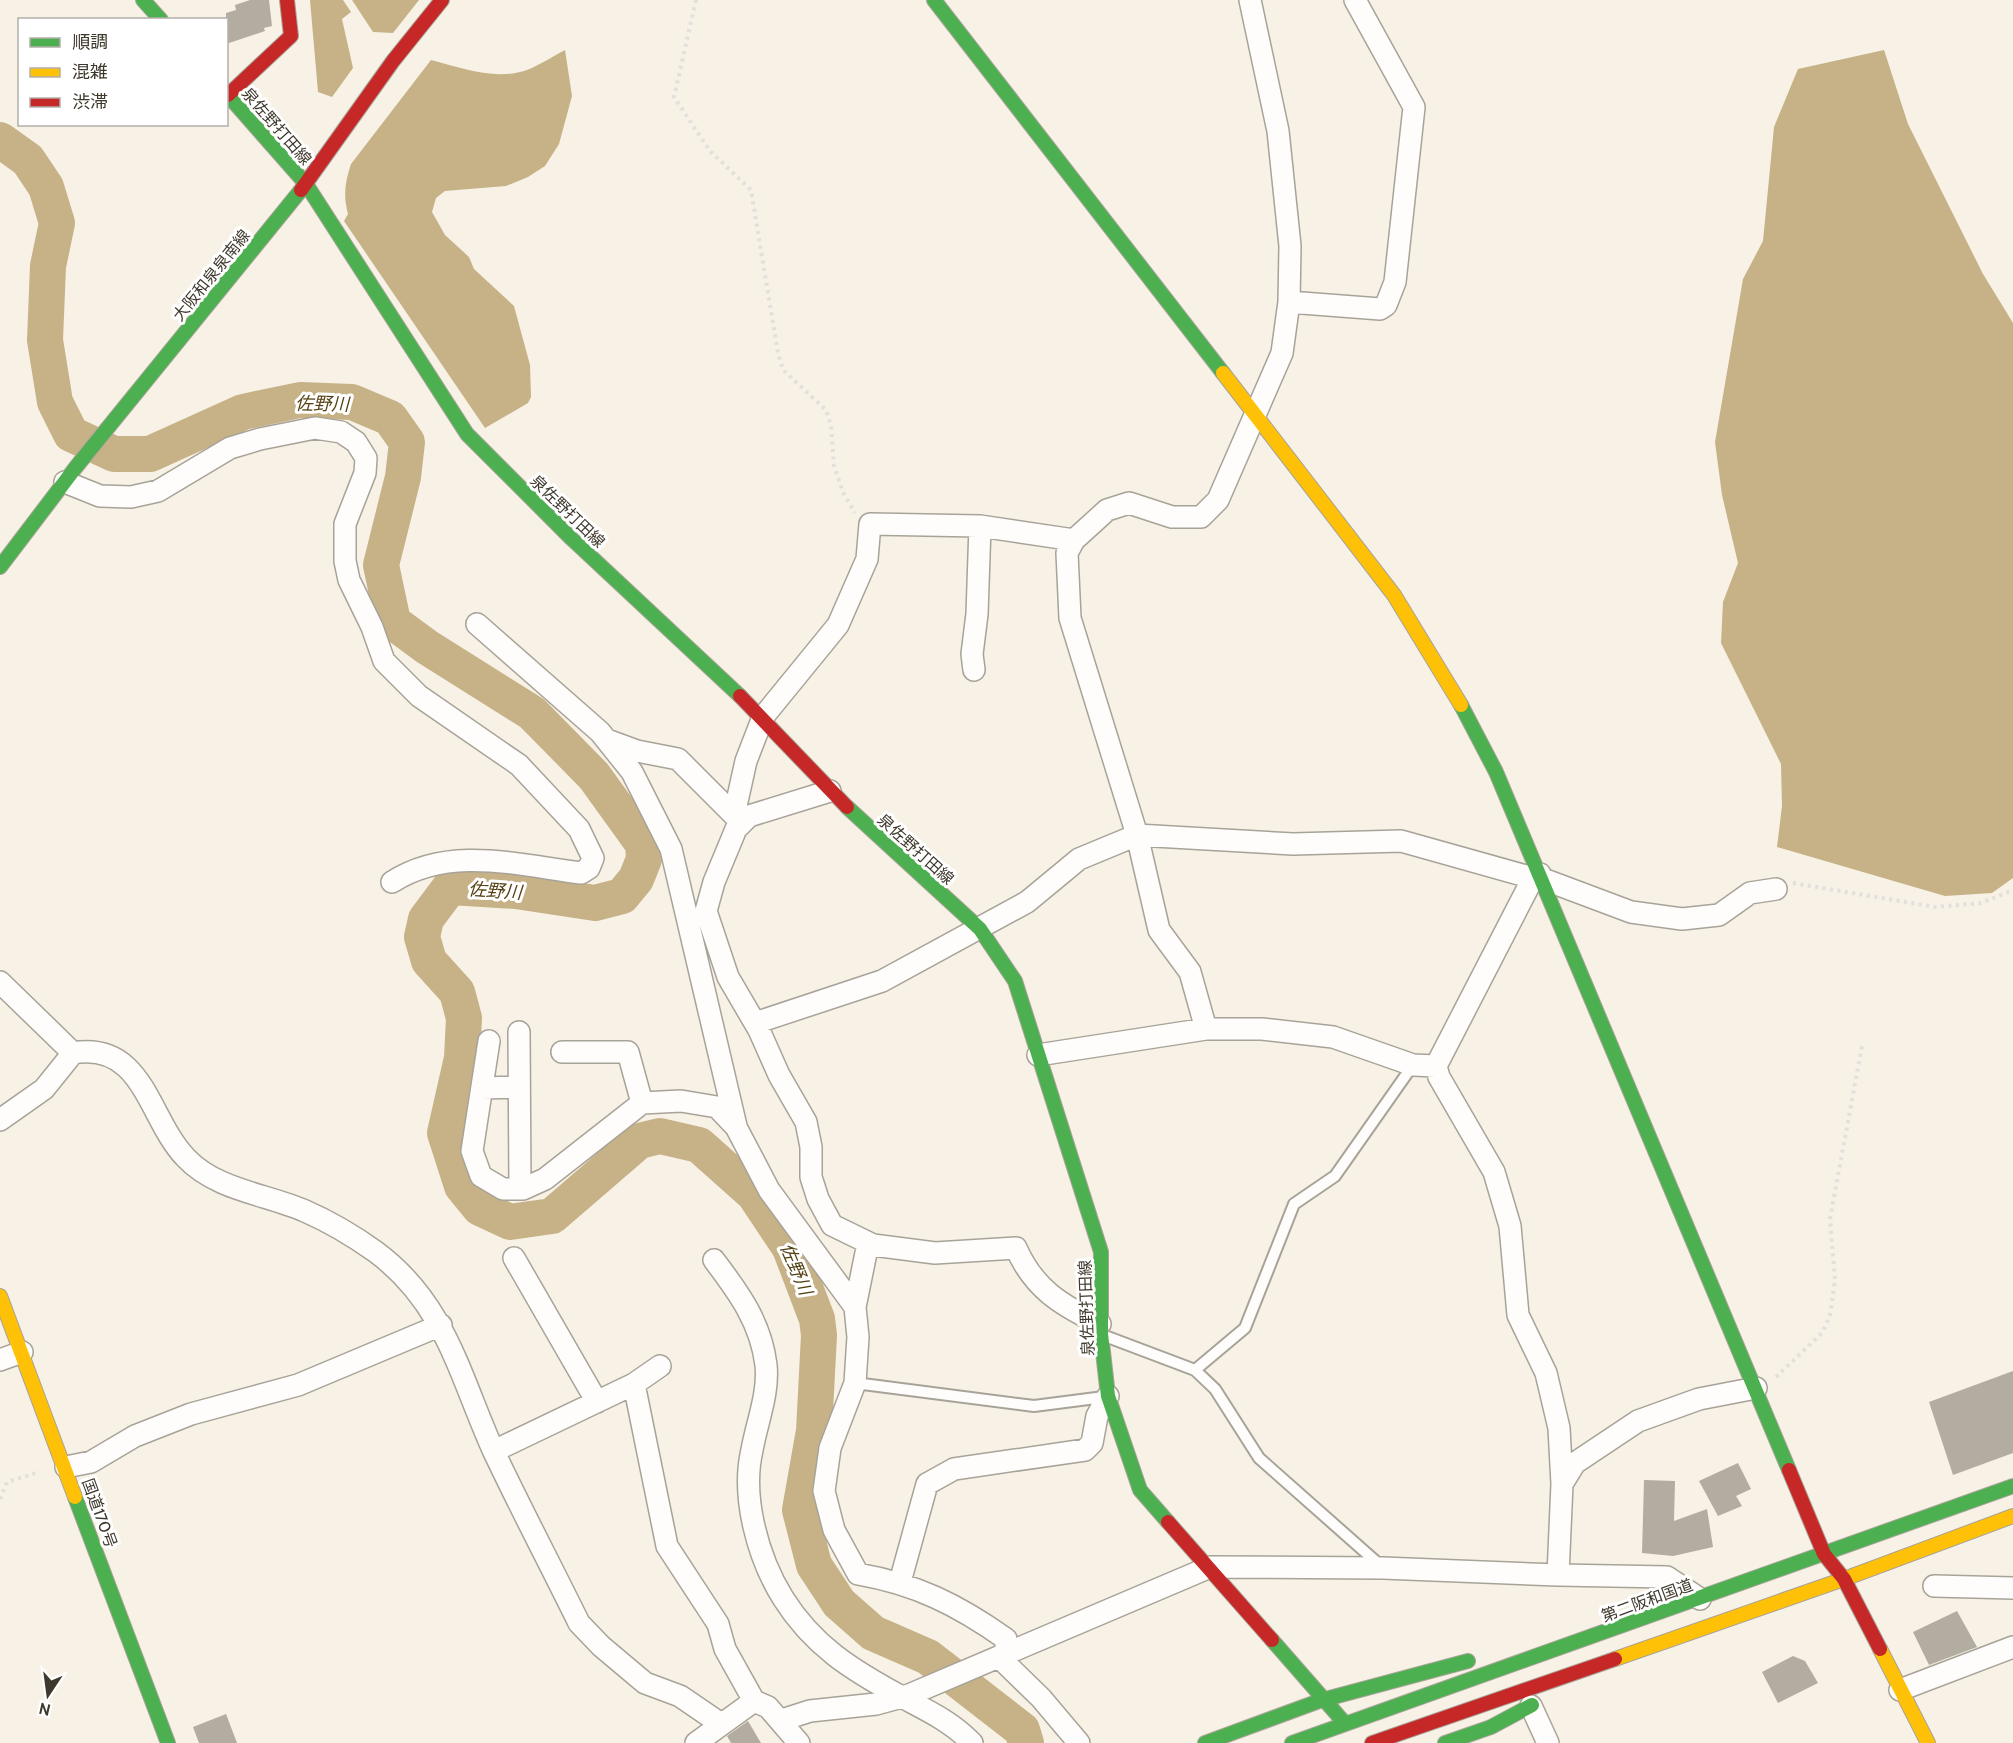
<svg xmlns="http://www.w3.org/2000/svg" width="2013" height="1743" font-family="Cabin,'Noto Sans JP',sans-serif">
  <style>
    .water { fill: #c7b287 }
    .lines { fill: none; stroke-linecap: round; stroke-linejoin: round }
    .river { stroke: #c7b287; stroke-width: 36 }
    .building { fill: #b2aca1 }
    .lane-casing { stroke: #a8a398; stroke-width: 14 }
    .street-casing { stroke: #a8a398; stroke-width: 24 }
    .fast-casing { stroke: #a8a398; stroke-width: 16 }
    .slow-casing { stroke: #a8a398; stroke-width: 16 }
    .jam-casing { stroke: #a8a398; stroke-width: 16 }
    .path { stroke: #e2dfdc; stroke-width: 4; stroke-dasharray: 3 4.5; stroke-linecap: butt }
    .lane { stroke: #fefdfb; stroke-width: 10 }
    .street { stroke: #fefdfb; stroke-width: 21 }
    .fast { stroke: #4caf50; stroke-width: 14 }
    .slow { stroke: #ffc107; stroke-width: 14 }
    .jam { stroke: #c62828; stroke-width: 14 }
    .labels { text-anchor: middle; stroke-width: 6; stroke-linejoin: round; paint-order: stroke }
    .street-label { font-size: 16px; fill: #3f382c; stroke: #fff }
    .water-label { font-size: 18px; font-style: italic; fill: #554113; stroke: #fff }
  </style>
  <rect width="100%" height="100%" fill="#f7f1e6"/>
  <path class="water" d="M310,0h33l8,12 -9,7 11,49 -21,29 -14,-5z
    M352,0h67l-26,33 -20,-1z
    M565,50l7,46 -13,48 -14,22 -17,11 -22,9 -61,5 -9,7 -4,14 13,23 24,22 5,12 40,37 16,59 1,32 -3,6 -43,25 -141,-207 4,-7c-5,-18 -3,-32 3,-50l80,-104c31,8 65,21 96,10 13,-5 26,-14 38,-20z
    M1884,50l24,74 75,150 30,49v555l-21,15 -47,3 -168,-49 5,-41 -1,-42 -60,-121 2,-41 15,-39 -16,-68 -7,-53 28,-163 20,-38 11,-114 24,-58z"/>
  <g class="lines">
    <path class="river" d="M0,140l28,20 18,27 11,36 -9,43 -3,74 10,62 16,32 43,20h36l93,-42 57,-12 52,2 38,16 17,24 -4,35 -22,88 12,57 34,25 105,66 62,63 49,68 1,15 -8,20 -14,17 -27,7 -79,-12 -66,-4 -24,32 -4,18 7,24 28,31 7,26 -2,40 -17,75 17,53 18,22 30,14 42,-6 87,-75 21,-5 39,9 55,49 36,54 27,71 2,16 -5,96 -14,79 14,55 25,38 34,30 55,24 94,73 4,13"/>
  </g>
  <path class="building" d="M250,0h19l3,26 -8,2 1,3 -39,13v-31l10,-3 -1,-5z
    M2013,1371v82l-60,22 -24,-73z
    M1738,1463l13,26 -15,7 6,10 -24,10 -19,-35z
    M1644,1480l31,1 -1,40 33,-12 6,38 -40,9 -31,-3z
    M1957,1611l20,36 -48,18 -16,-33z
    M1793,1656l12,5 13,22 -40,20 -16,-31z
    M226,1714l11,29h-38l-6,-16z
    M748,1721l13,22h-30l-4,-7z"/>
  <g class="lines">
    <g class="lane-casing">
      <path id="lane" d="M1105,1336l90,34 20,19 44,69 122,108
        M1195,1370l50,-42 49,-124 41,-28 78,-111
        M855,1383l179,23 70,-9"/>
    </g>
    <g class="street-casing">
      <path id="street" d="M1289,302l91,7 6,-4 9,-23 19,-175 -59,-107
        M65,482l35,14 31,1 27,-6 72,-43 30,-9 55,-11 26,4 15,10 10,16 -1,15 -20,51v37l4,19 23,47 12,34 35,35 100,69 60,64 14,29 -4,10 -8,5c-63,-8 -132,-28 -189,9
        M1074,540l-7,13 3,65 67,217 156,9 108,-3 132,37 7,-4
        M477,624l123,108 32,40 39,77 65,277
        M974,670l-2,-16 5,-40 3,-88
        M607,740l30,11 41,8 64,64
        M830,791l-81,25 -13,13 -22,53 -8,29 22,66 31,53 20,45 27,47 5,25v30l7,22 14,26 41,20 62,8 81,-5c18,41 45,57 84,76
        M734,815l12,-54 17,-44 75,-92 29,-66 3,-35 110,2 94,14 33,-30 22,-7 43,14h29l17,-17 64,-147 7,-51 1,-56 -12,-115 -28,-131
        M1533,878l-97,188 3,11 55,95 16,54 8,89 28,58 13,55 3,56
        M1543,879l88,33 51,7 37,-4 31,-22 26,-4
        M0,982l73,71c71,-12 75,66 113,105 30,32 80,36 119,53 23,10 50,26 71,41 70,52 84,125 118,200 27,57 57,114 85,171l22,23 44,37 35,13 41,28
        M755,1023l127,-42 145,-79 52,-43 58,-24 22,95 31,42 16,57
        M519,1032l1,157
        M489,1041l-17,110 9,25 22,13h20l22,-10 97,-76 39,-2 36,6 19,20 33,63 86,117 3,30 -3,46 -25,65 -6,43 10,39 24,44c58,10 100,31 148,65v25l35,34 38,45
        M562,1052h66l14,51
        M1038,1055l168,-26h56l71,8 80,28 23,1
        M482,1088l37,-1
        M0,1120l44,-31 29,-36
        M514,1258l83,144
        M714,1260c25,33 47,63 52,105 3,28 -9,57 -14,85 -11,47 6,108 31,148 30,48 69,72 117,98 26,14 51,25 72,47
        M855,1307l13,-64
        M0,1360l22,-8
        M634,1384l33,162 51,78 7,25 29,52
        M494,1451l140,-67 26,-18
        M66,1467l25,-5 44,-26 56,-22 107,-29 143,-60
        M1558,1575l109,2 33,22
        M900,1582l27,-98 27,-15 131,-19 7,-7 5,-27 11,-20
        M1934,1586l79,2
        M1900,1690l113,-43
        M1531,1706l17,37
        M782,1720l28,-9 66,-7 33,-9 301,-128 173,1 175,7 4,-91 13,-21 63,-42 61,-22 57,-11
        M696,1743l58,-42 14,6 31,36"/>
    </g>
    <g class="fast-casing">
      <path id="fast" d="M143,0l18,20
        M934,0l289,373
        M226,93l80,91 161,250 105,105 168,157
        M0,567l76,-100 225,-277
        M1461,705l35,67 293,698
        M847,807l133,122 35,52 86,271v82l7,62 32,94 28,32
        M75,1497l93,246
        M1272,1640l70,80
        M1205,1743l117,-43 146,-39
        M1292,1743l721,-257
        M1445,1743l46,-16 41,-22"/>
    </g>
    <g class="slow-casing">
      <path id="slow" d="M1223,373l171,222 67,110
        M0,1296l75,201
        M1880,1649l48,94
        M1615,1659l229,-80 169,-63"/>
    </g>
    <g class="jam-casing">
      <path id="jam" d="M228,95l63,-59 -4,-36
        M301,190l92,-129 49,-61
        M740,696l107,111
        M1789,1470l35,84 20,25 36,70
        M1168,1522l104,118
        M1372,1743l243,-84"/>
    </g>
    <path class="path" d="M696,0l-22,97 36,54 41,39 27,163 5,17 43,40 5,15 3,41 9,26 12,21
      M1793,883l142,24 46,-4 32,-13
      M1776,1377l46,-44 8,-17 5,-36 -5,-61 32,-173
      M0,1499l7,-17 32,-10"/>
    <use href="#lane" class="lane"/>
    <use href="#street" class="street"/>
    <use href="#fast" class="fast"/>
    <use href="#slow" class="slow"/>
    <use href="#jam" class="jam"/>
  </g>
  <g class="labels">
    <g class="street-label">
      <text transform="translate(277 126) rotate(49)" y="6">泉佐野打田線</text>
      <text transform="translate(211 275) rotate(-51)" y="6">大阪和泉泉南線</text>
      <text transform="translate(568 511) rotate(44)" y="6">泉佐野打田線</text>
      <text transform="translate(916 849) rotate(42)" y="6">泉佐野打田線</text>
      <text transform="translate(1086 1308) rotate(-92)" y="6">泉佐野打田線</text>
      <text transform="translate(100 1513) rotate(70)" y="6">国道170号</text>
      <text transform="translate(1647 1600) rotate(-20)" y="6">第二阪和国道</text>
    </g>
    <g class="water-label">
      <text transform="translate(322 404) rotate(1)" y="6">佐野川</text>
      <text transform="translate(495 891) rotate(4)" y="6">佐野川</text>
      <text transform="translate(796 1269) rotate(67)" y="6">佐野川</text>
    </g>
  </g>
  <rect x="18" y="18" width="210" height="108" fill="#ffffff" stroke="#b2afab" stroke-width="1.5"/>
  <rect x="30" y="38" width="30" height="9" fill="#4caf50" stroke="#b2afab" stroke-width="1.5"/>
  <text x="72" y="48" font-size="18" fill="#3f382c">順調</text>
  <rect x="30" y="68" width="30" height="9" fill="#ffc107" stroke="#b2afab" stroke-width="1.5"/>
  <text x="72" y="78" font-size="18" fill="#3f382c">混雑</text>
  <rect x="30" y="98" width="30" height="9" fill="#c62828" stroke="#b2afab" stroke-width="1.5"/>
  <text x="72" y="108" font-size="18" fill="#3f382c">渋滞</text>
  <g transform="translate(48 1695) rotate(193)" stroke="#ffffff" stroke-width="4.5" paint-order="stroke">
  <path d="M0-4.5L10 22L0 15L-10 22Z" fill="#3f382c"/>
  <text y="-9" font-size="16" font-weight="bold" text-anchor="middle" fill="#3f382c">N</text>
  </g>
</svg>
